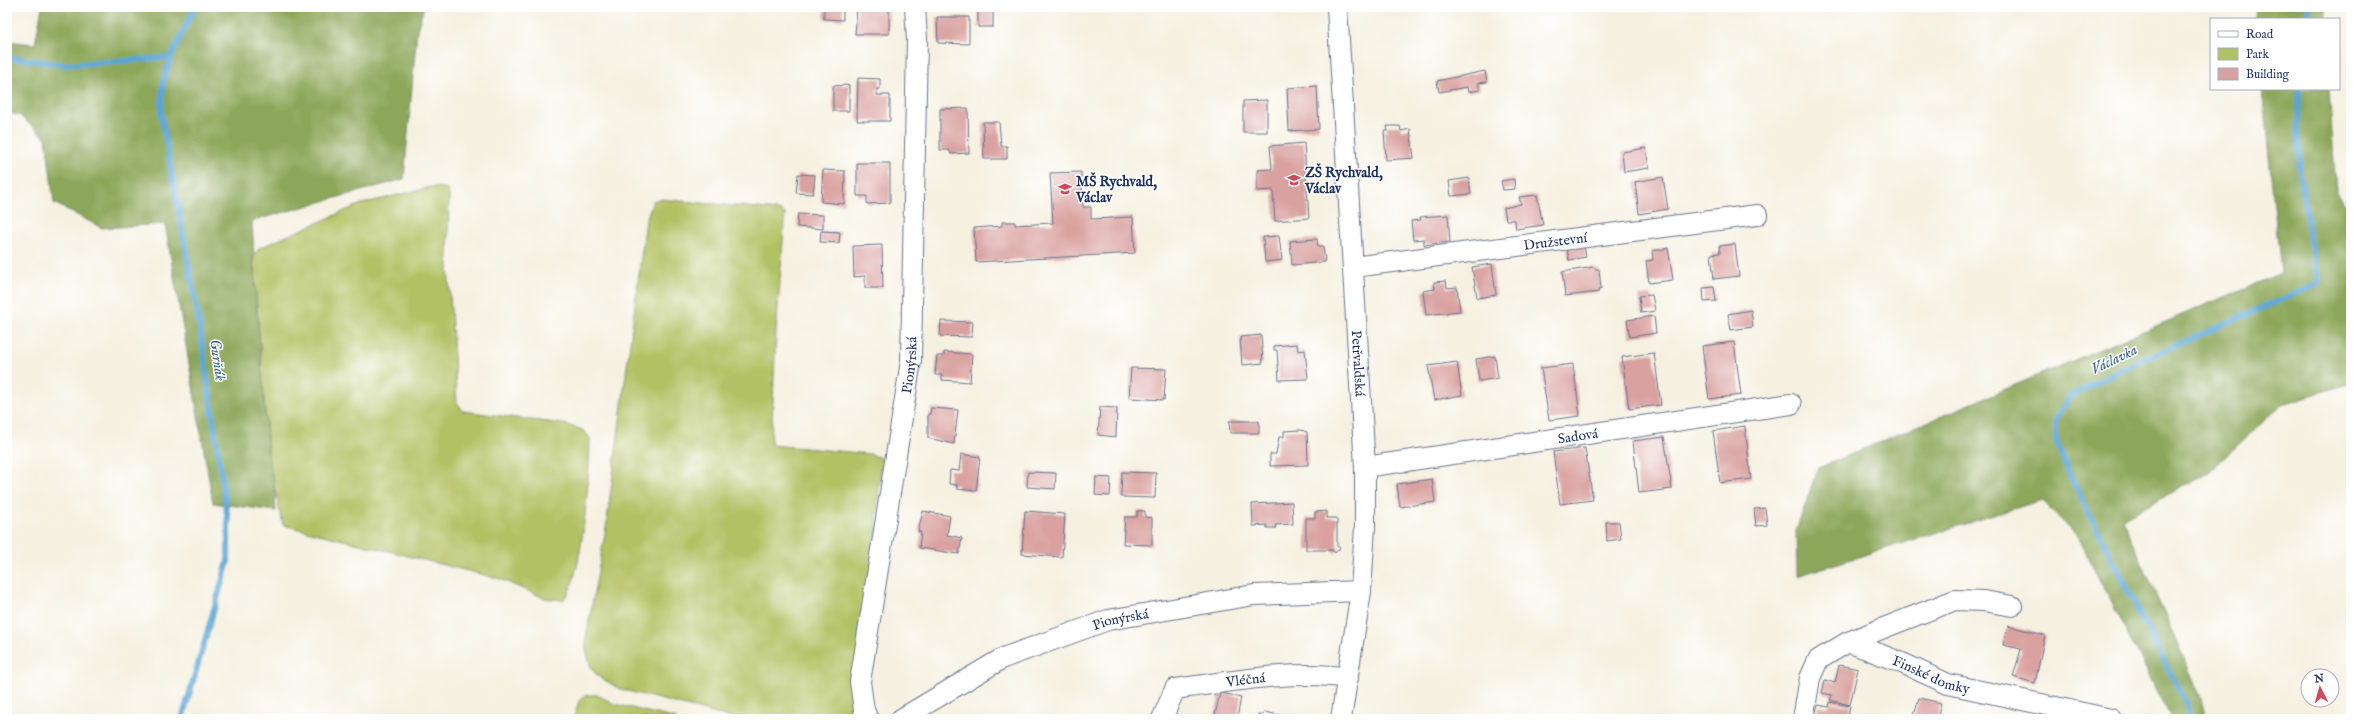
<svg xmlns="http://www.w3.org/2000/svg" width="2358" height="726" font-family="'IM FELL English',serif">
  <style>
    .green { fill: #b2c164; stroke: #667861 }
    .forest { fill: #8da75a; stroke: #546b5c }
    .lines { fill: none; stroke-linecap: round; stroke-linejoin: round }
    .stream { stroke: #5ba6d3; stroke-width: 6 }
    .building { fill: #d9a2a0 }
    .minor-casing { stroke: #67738c; stroke-width: 22 }
    .minor { stroke: #fff; stroke-width: 20 }
    .labels { text-anchor: middle; stroke-width: 3; stroke-linejoin: round; paint-order: stroke }
    .poi-label { font-size: 14px; font-weight: bold; fill: #1b2f5e; stroke: #fff; text-anchor: start }
    .street-label { font-size: 14px; fill: #1b2f5e; stroke: #fff }
    .water-label { font-size: 15px; font-style: italic; fill: #355f8d; stroke: #fff }
  </style>
  <rect width="100%" height="100%" fill="#fff"/>
  <filter id="ink" filterUnits="userSpaceOnUse"><feTurbulence type="fractalNoise" baseFrequency=".025" numOctaves="2"/><feDisplacementMap in="SourceGraphic" scale="8" xChannelSelector="R" yChannelSelector="G"/><feConvolveMatrix kernelMatrix="1 2 1 2 8 2 1 2 1" color-interpolation-filters="sRGB"/></filter>
  <filter id="wash" filterUnits="userSpaceOnUse"><feTurbulence type="fractalNoise" baseFrequency=".012" numOctaves="4" result="noise"/><feDisplacementMap in="SourceGraphic" scale="16" xChannelSelector="R" yChannelSelector="G"/><feGaussianBlur stdDeviation="0.9" result="paint"/><feColorMatrix in="noise" values="0 0 0 0 0 0 0 0 0 0 0 0 0 0 0 0 0 1.4 0 .05"/><feComposite in="paint" operator="in"/></filter>
  <g filter="url(#wash)">
    <rect width="100%" height="100%" fill="#f5f0e0"/>
    <path class="green" d="M431,187l15,1 3,6 -1,71 9,137 6,9 101,13 19,6 7,8c0,28 -7,146 -27,162l-19,-2 -44,-19 -217,-54 -14,-62 -16,-205 6,-10 102,-44z
      M660,199l109,10 12,2 4,3 -9,119 -5,112 99,9 11,4 1,7 -5,42v37l-24,158v17h-117l-116,-30 -21,-12 -8,-9 -5,-19v-12l20,-109 40,-308 7,-19z
      M586,695h11l18,9 62,15h-104l6,-18z"/>
    <path class="forest" d="M42,7h382l-7,23 -13,149 -152,42 2,34 -1,3 16,205 5,18 2,30 -63,-8 -48,-279 -63,4 -48,-25 -8,-65 -27,-23 -12,-2v-72l28,3z
      M2254,7h72v12h-71z
      M2262,89h67l7,101 15,23v170l-69,21 -73,68 -86,47 77,176 6,24h-34l-96,-184 -34,-35 -245,76 -1,-45 22,-63 463,-195z"/>
    <g class="lines">
      <path class="stream" d="M2308,19l1,-12
        M7,57l59,8 105,-8
        M182,719l46,-158v-41l-30,-205 -37,-201 2,-32 8,-25 24,-50
        M2191,719l-5,-15 -114,-224 -16,-39v-22l13,-22 57,-30 193,-84c-13,-59 -26,-134 -19,-194"/>
    </g>
    <g id="blocks">
      <path class="building" d="M824,7h19v13l-19,-1z
        M857,7h32v27h-34z
        M993,10v17h-15v-16z
        M937,17h32v27l-31,-1z
        M1485,71l2,11 -9,1 2,7 -12,2 -1,-5 -28,5 -2,-11z
        M858,78l22,1v10h-3v6h13v26h-33z
        M849,85v26h-16v-25z
        M1317,86l2,43 -30,2 -2,-43z
        M1267,100v32h-24v-31z
        M968,108l1,45 -18,1 -2,-4h-9v-41z
        M983,122h16l2,24h6v13h-23z
        M1387,126h13l1,5 9,-2 4,29 -28,2 -2,-29h4z
        M1304,143l5,75 -34,3 -2,-31 -16,1v-21l15,-1 -2,-23z
        M1646,148l3,20 -25,4 -2,-20z
        M857,163h33v40l-23,1v-8h-10z
        M823,170l22,1 -1,33 -23,-2z
        M1081,172l2,35h8v12l42,-2 2,36 -159,9 -2,-34 28,-2v-4h13v3l38,-2 -3,-50z
        M798,174l17,1 -2,19 -17,-1z
        M1663,177l5,32 -29,5 -4,-32z
        M1469,178l2,16 -20,2 -2,-15z
        M1514,179l1,10 -12,1 -2,-9z
        M1537,195l6,30 -27,4 -1,-9h-9l-2,-12 17,-4 -2,-7z
        M798,214l25,1v14l-26,-2z
        M1448,215l2,27 -26,3v-6l-11,1 -2,-19 10,-1 -1,-3z
        M821,231l19,1 -1,11 -19,-1z
        M1279,236l3,24 -17,2 -2,-25z
        M1317,239l1,7h5l2,16 -33,3 -2,-24z
        M1735,244l4,32 -25,3 -3,-25 9,-1 -1,-7z
        M882,245l1,43h-18v-12l-11,1 -1,-31z
        M1584,245l2,12 -17,3 -2,-11z
        M1668,248l5,32 -24,3 -3,-22 7,-1 -1,-9z
        M1492,264l4,31 -19,3 -5,-31z
        M1594,267l1,2h4l2,20 -3,1 1,2 -34,4 -3,-24z
        M1446,281l1,7 10,-1 3,24 -34,4 -3,-24 12,-2 -1,-7z
        M1714,287l2,14 -12,1 -1,-14z
        M1652,295l3,16 -14,2 -2,-17z
        M1751,310l2,17 -22,3 -3,-16z
        M1654,316l2,17 -26,4 -3,-17z
        M941,321l32,1 -1,15 -32,-1z
        M1261,335l2,28 -21,2 -2,-28z
        M1734,342l7,53 -32,4 -7,-53z
        M1297,344l1,7 7,-1 3,29 -29,1 -2,-30h-3v-4z
        M944,352l28,2 -2,28 -28,-2v-5h-7l2,-19h7z
        M1654,353l7,52 -32,4 -7,-52z
        M1495,356l3,22 -19,3 -3,-22z
        M1457,362l5,33 -28,5 -6,-34z
        M1573,364l7,52 -31,4 -8,-52z
        M1131,368l35,1 -2,31 -35,-2z
        M1100,407l17,1 -1,29 -18,-2z
        M931,408l27,2 -4,34 -26,-6v-24h2z
        M1229,421h30v12h-29z
        M1745,426l6,53 -31,4 -7,-52z
        M1301,430l6,2 1,33 -38,1v-12h6l3,-17h5v-6z
        M1664,437l8,52 -33,4 -6,-52z
        M1585,448l8,52 -33,4 -7,-52z
        M961,454l19,3 -4,34 -19,-2v-4l-8,-1 1,-14 9,1z
        M1028,472l28,1 -1,16 -28,-2z
        M1122,472l34,1 -1,25 -34,-1z
        M1096,477l15,1 -1,18 -15,-1z
        M1432,479l3,23 -35,5 -3,-23z
        M1292,502l1,22 -18,1 1,3h-9v-3l-14,1 -1,-22z
        M1765,508l2,17 -11,1 -2,-17z
        M923,511l27,5 -3,19 15,3 -3,16 -40,-6 2,-16h-3z
        M1025,511l40,3 -3,43 -40,-3z
        M1137,511h8v6l7,1v27l-29,-1 2,-27h12z
        M1327,511v7h10v28l3,2 -5,5 -3,-3h-26v-32h9v-6z
        M1606,522h13l2,17 -14,2z
        M2008,626l37,9 -10,48 -22,-6 8,-28 -18,-4z
        M1839,665l19,4 -8,36 -20,-5 2,-5 -10,-2 3,-13 10,3z
        M1220,693l21,4 -4,22h-23z
        M1919,698l22,5 -4,16h-24z
        M1830,702l20,4 -3,13h-26l1,-3 -7,-1 3,-10 11,2z
        M1264,712l25,5 -1,2h-31l1,-5 5,1z"/>
    </g>
  </g>
  <g filter="url(#ink)">
    <use href="#blocks" fill-opacity="0" stroke="#67738c" stroke-width="1"/>
    <g class="lines">
      <g class="minor-casing">
        <g id="minor">
          <path id="s1" d="M1337,7l28,460v60l-4,64 -20,128"/>
          <path id="s2" d="M1353,267l404,-52"/>
          <path id="s3" d="M1365,467l426,-63"/>
          <path d="M1848,642l107,-42 29,1 28,5"/>
          <path id="s4" d="M868,719l-4,-9 -4,-28 51,-321 6,-321 -2,-33"/>
          <path id="s5" d="M901,719l102,-61 105,-38 146,-25 107,-4"/>
          <path id="s6" d="M1162,719l13,-30c53,-7 120,-20 173,-11"/>
          <path id="s7" d="M1803,719l7,-41 8,-18 30,-18 52,20 48,22 163,35"/>
        </g>
      </g>
      <use href="#minor" class="minor"/>
    </g>
  </g>
  <defs>
    <g id="school-bare" transform="scale(1.08)"><path d="M0-5L7-2L0 1L-7-2ZM-4 1L0 2.5L4 1V4Q0 6-4 4Z" fill="#d1495b" stroke="#fff" stroke-width="2.5" paint-order="stroke"/></g>
  </defs>
  <g fill-rule="evenodd">
    <use href="#school-bare" x="1294" y="180"/>
    <use href="#school-bare" x="1065" y="189"/>
  </g>
  <g class="labels">
    <g class="poi-label">
      <text x="1305" y="177">ZŠ Rychvald,<tspan x="1305" dy="16">Václav</tspan></text>
      <text x="1076" y="186">MŠ Rychvald,<tspan x="1076" dy="16">Václav</tspan></text>
    </g>
    <g class="street-label">
      <text dy="5" stroke="none"><textPath href="#s2" startOffset="204">Družstevní</textPath></text>
      <text dy="5" stroke="none"><textPath href="#s1" startOffset="357">Petřvaldská</textPath></text>
      <text dy="5" stroke="none"><textPath href="#s4" startOffset="359">Pionýrská</textPath></text>
      <text dy="5" stroke="none"><textPath href="#s3" startOffset="215">Sadová</textPath></text>
      <text dy="5" stroke="none"><textPath href="#s5" startOffset="243">Pionýrská</textPath></text>
      <text dy="5" stroke="none"><textPath href="#s7" startOffset="186">Finské domky</textPath></text>
      <text dy="5" stroke="none"><textPath href="#s6" startOffset="104">Vléčná</textPath></text>
    </g>
    <g class="water-label">
      <text transform="translate(2114 359) rotate(-26)" y="5">Václavka</text>
      <text transform="translate(218 360) rotate(82)" y="5">Gurňák</text>
    </g>
  </g>
  <rect width="2358" height="726" fill="none" stroke="#fff" stroke-width="24"/>
  <rect x="2210" y="18" width="130" height="72" fill="#ffffff" stroke="#a4acbf"/>
  <rect x="2218" y="31" width="20" height="6" fill="#ffffff" stroke="#a4acbf"/>
  <text x="2246" y="38" font-size="12" fill="#1b2f5e">Road</text>
  <rect x="2218" y="48" width="20" height="12" fill="#b2c164" stroke="#a4acbf"/>
  <text x="2246" y="58" font-size="12" fill="#1b2f5e">Park</text>
  <rect x="2218" y="68" width="20" height="12" fill="#d9a2a0" stroke="#a4acbf"/>
  <text x="2246" y="78" font-size="12" fill="#1b2f5e">Building</text>
  <g transform="translate(2320 688) rotate(354)"><circle r="19" fill="#ffffff" stroke="#a4acbf"/>
  <path d="M0-3L7 15L0 10L-7 15Z" fill="#d1495b"/>
  <text y="-6" font-size="11" font-weight="bold" text-anchor="middle" fill="#1b2f5e">N</text>
  </g>
</svg>
